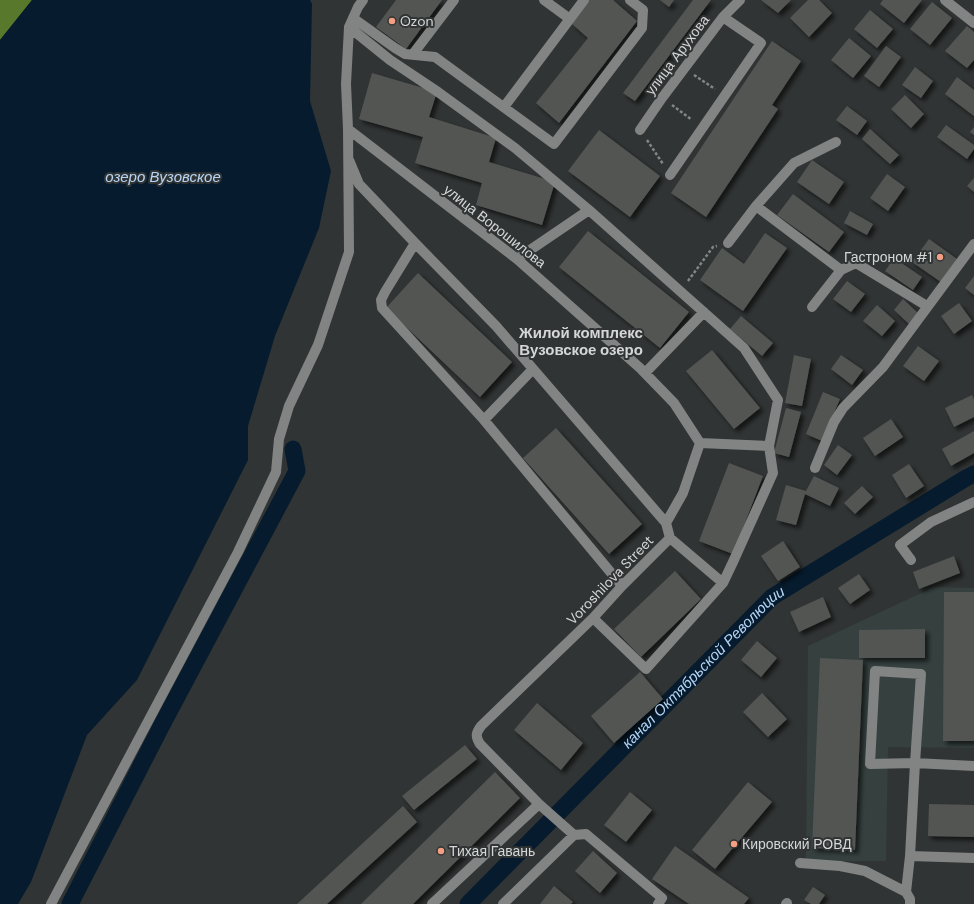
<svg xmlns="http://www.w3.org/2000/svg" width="974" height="904" font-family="'DM Sans',sans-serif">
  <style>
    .built { fill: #35403f }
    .forest { fill: #58792b }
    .water { fill: #061b2d }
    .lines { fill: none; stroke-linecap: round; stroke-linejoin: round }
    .canal { stroke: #061b2d; stroke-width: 17 }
    .building { fill: #525553; filter: url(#shadow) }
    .path { stroke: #848686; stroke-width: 2.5; stroke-dasharray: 3 2; stroke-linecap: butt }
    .minor { stroke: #828484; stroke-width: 10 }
    .poi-dot { fill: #f39f83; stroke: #313434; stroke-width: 1.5 }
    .labels { text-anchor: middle; stroke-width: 4; stroke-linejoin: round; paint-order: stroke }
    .poi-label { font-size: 14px; fill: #d5d7d7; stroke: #313434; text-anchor: start }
    .street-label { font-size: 14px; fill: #d5d7d7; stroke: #313434 }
    .water-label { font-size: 15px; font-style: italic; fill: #b5d5f6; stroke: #313434 }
    .neighbourhood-label { font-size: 15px; font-weight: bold; fill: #d5d7d7; stroke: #313434 }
  </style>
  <defs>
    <filter id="shadow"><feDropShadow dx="3.5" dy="3.5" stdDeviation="2" flood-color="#0009"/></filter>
  </defs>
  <rect width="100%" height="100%" fill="#313434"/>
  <path class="built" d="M934,587l40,1v160l-86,-1 -2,114h-80l2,-215z"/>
  <path class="forest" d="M0,0h32l-32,40z"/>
  <path class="water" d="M32,0h278l2,4 -2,97 21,70 -12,57 -44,108 -27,90v34l-111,220 -50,55 -56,147 -13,22h-18v-864z"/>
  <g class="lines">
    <g class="canal">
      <path d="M70,904l94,-183 133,-250 -4,-22"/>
      <path id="s1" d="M468,904l304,-307 194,-119 8,-4"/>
    </g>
  </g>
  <path class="building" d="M396,0h46l-36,49 -30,-22z
    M589,0h24l24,21 -78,102 -23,-20 52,-65 -16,-14z
    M660,0h14l-5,7z
    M693,0h18l-76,101 -12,-8z
    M761,0h30l-13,13z
    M808,0h11l13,13 -23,24 -19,-19z
    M883,0h39l-18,23 -24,-19z
    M932,2l20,16 -22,27 -20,-16z
    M870,10l23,19 -16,19 -23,-19z
    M967,26l7,6v28l-7,8 -22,-17z
    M849,38l22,18 -18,22 -22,-18z
    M772,41l29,20 -29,44 6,4 -72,108 -35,-24z
    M886,46l15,11 -22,30 -15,-11z
    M915,67l18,14 -12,17 -19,-13z
    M372,73l65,19 -8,25 67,21 -7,24 66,20 -13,43 -66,-20 6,-22 -67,-20 8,-26 -64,-18z
    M957,77l17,13v26l-29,-22z
    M905,95l19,19 -13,14 -20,-19z
    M847,106l20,15 -10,14 -21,-15z
    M946,125l28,20v4l-7,10 -30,-22z
    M974,127v8l-4,-3z
    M870,129l29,26 -9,9 -28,-25z
    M599,130l61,46 -30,41 -62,-46z
    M812,160l32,22 -15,22 -32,-22z
    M887,174l18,13 -17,24 -18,-13z
    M974,178v14l-7,-6z
    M793,194l51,38 -15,20 -52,-37z
    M850,211l23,13 -6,11 -23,-12z
    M588,231l101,81 -29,36 -101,-81z
    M765,233l22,15 -44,63 -43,-31 22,-32 22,16z
    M929,239l28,20 -16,23 -29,-20z
    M894,258l28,19 -9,13 -28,-19z
    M418,273l94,89 -32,35 -94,-89z
    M974,276v19l-9,-7z
    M847,281l18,13 -14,18 -18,-13z
    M903,299l16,15 -10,10 -15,-14z
    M959,303l13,18 -18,13 -13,-18z
    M877,305l18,16 -13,15 -19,-15z
    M741,316l32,27 -11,13 -32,-27z
    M918,346l21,15 -15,20 -21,-15z
    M712,350l48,58 -26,21 -48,-58z
    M794,355l17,4 -9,47 -17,-3z
    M841,355l22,15 -11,15 -21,-16z
    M823,392l17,7 -18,42 -16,-7z
    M972,395l2,4v18l-20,10 -9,-19z
    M786,408l15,4 -12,45 -15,-4z
    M891,419l12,18 -28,19 -12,-18z
    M556,428l86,96 -33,30 -86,-96z
    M974,431v22l-23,13 -9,-17z
    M838,445l14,10 -15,20 -13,-10z
    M729,463l34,13 -30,78 -34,-13z
    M909,464l15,22 -18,12 -14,-23z
    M814,476l25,12 -9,18 -25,-12 -9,31 -20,-5 10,-35 20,6z
    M862,486l11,11 -18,17 -11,-11z
    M783,541l17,26 -22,14 -17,-25z
    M954,556l6,17 -41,16 -6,-17z
    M675,571l26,28 -60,58 -27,-28z
    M859,574l11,16 -20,14 -12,-16z
    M944,592h30v149h-31z
    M823,597l8,20 -32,15 -9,-20z
    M925,629v29h-66v-28z
    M757,641l20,17 -16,19 -20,-17z
    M820,658l43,2 -8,190 -43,-2z
    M640,672l23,27 -49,44 -23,-27z
    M762,693l25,26 -19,18 -25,-25z
    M537,703l46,40 -22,27 -47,-40z
    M465,745l12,14 -63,51 -12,-14z
    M495,772l25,26 -107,106h-52z
    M748,782l24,20 -57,67 -23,-19z
    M630,792l22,18 -26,32 -22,-17z
    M929,804l45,1v32l-46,-1z
    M403,806l14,16 -90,82h-30z
    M675,846l74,52 -5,6h-55l-37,-25z
    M593,851l24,22 -17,20 -25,-22z
    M554,886l19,16 -2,2h-31z
    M813,887l12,8 -6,9h-8l-7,-4z"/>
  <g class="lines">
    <path class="path" d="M694,75l21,14
      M672,105l20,15
      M647,140l16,24
      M688,281l25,-34 4,-1"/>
    <path class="minor" d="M363,0l-5,7 -9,20 -3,57 2,45 169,130 123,109 34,35 26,40
      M544,0l26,19
      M945,0l29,23
      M353,18l42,30 10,6 30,3 119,87 88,-116 1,-18 -13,-10
      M349,27l41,33 48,32 77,56 74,62
      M413,54l41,-54
      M504,107l80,-107
      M640,130l22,-32 61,-81 17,-17
      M836,142l-42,21 -38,43 85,64
      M349,160l10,24 56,59 81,83 170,197 4,15 -48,48 -29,32 -112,108c-5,7 -6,10 -1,18l59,60 35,31
      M670,175l91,-132 -38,-26
      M415,243l-30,49 -4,8 1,8 102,112 138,166
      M728,243l28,-37
      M517,259l72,-49 155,138 34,52 -9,46 -69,-3 -17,50 -17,30
      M812,307l29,-37 15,-7 71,43
      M645,373l59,-61
      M484,420l49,-51
      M815,468l19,-46 9,-14 40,-41 91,-123
      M670,538l53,45
      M911,560l-11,-15 31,-23 43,-20
      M593,618l53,51 77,-86 10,-21 40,-89 -4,-27
      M910,856l64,2
      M800,863l40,3 25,5 41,21 4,7v5
      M906,892l4,-36 5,-93 6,-89 -46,-3 -5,93 45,-1 59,3
      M51,904l187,-352 38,-80 3,-33 10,-33 29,-61 31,-93 -1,-123
      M432,904l107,-100
      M503,904l71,-69 12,-1 76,64 -4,6
      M786,904l1,-1"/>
  </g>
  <g class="poi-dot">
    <circle cx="392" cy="21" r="4"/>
    <circle cx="940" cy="257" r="4"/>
    <circle cx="734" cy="844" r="4"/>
    <circle cx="441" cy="851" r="4"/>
  </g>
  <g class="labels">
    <g class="poi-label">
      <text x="400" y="26">Ozon</text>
      <text x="932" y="262" text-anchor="end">Гастроном #1</text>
      <text x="742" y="849">Кировский РОВД</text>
      <text x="449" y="856">Тихая Гавань</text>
    </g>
    <g class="street-label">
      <text transform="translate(677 55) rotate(-53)" y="5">улица Арухова</text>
      <text transform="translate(495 226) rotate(38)" y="5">улица Ворошилова</text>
      <text transform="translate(610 580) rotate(-46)" y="5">Voroshilova Street</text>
    </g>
    <g class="water-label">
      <text x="163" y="182">озеро Вузовское</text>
      <text dy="5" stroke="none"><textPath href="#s1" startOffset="334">канал Октябрьской Революции</textPath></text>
    </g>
    <g class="neighbourhood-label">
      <text x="581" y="338">Жилой комплекс<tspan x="581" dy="17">Вузовское озеро</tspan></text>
    </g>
  </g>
</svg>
